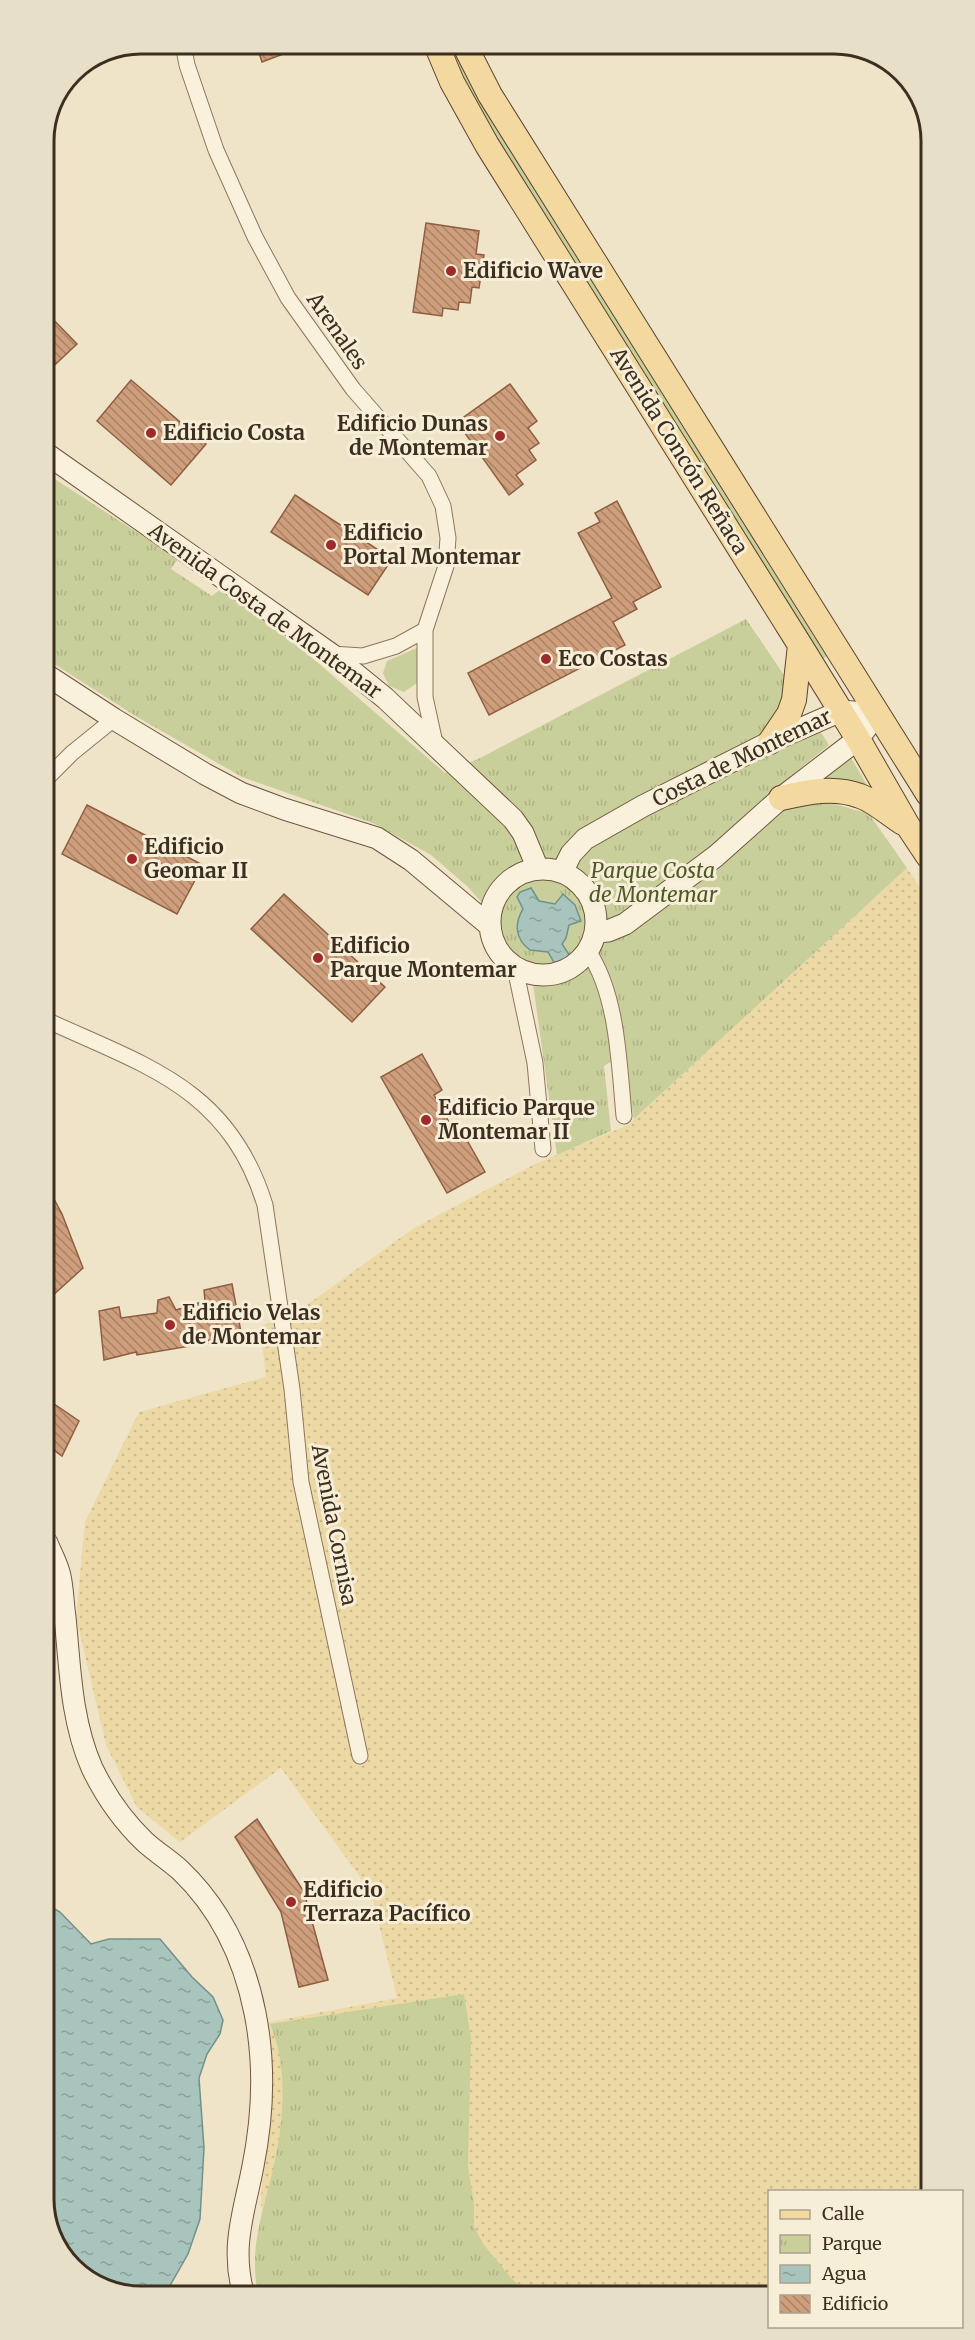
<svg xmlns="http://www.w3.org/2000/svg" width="975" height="2340" font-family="Merriweather,serif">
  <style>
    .green { fill: #c9cf9b }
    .sand { fill: url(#sand-dots) }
    .park { fill: url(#park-tufts) }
    .water { fill: url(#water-ripples); stroke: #6f938a; stroke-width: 1.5 }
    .building { fill: url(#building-back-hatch); stroke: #8d5f41; stroke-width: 1.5 }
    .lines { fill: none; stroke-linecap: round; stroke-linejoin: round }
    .street-casing { stroke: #8d765c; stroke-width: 17 }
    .secondary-casing { stroke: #6f573f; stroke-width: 23 }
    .primary-casing { stroke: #5b4430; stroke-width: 26 }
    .street { stroke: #faf1dc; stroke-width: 15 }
    .secondary { stroke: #faf1dc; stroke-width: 21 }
    .primary { stroke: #f3d9a0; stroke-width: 24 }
    .poi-dot { fill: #9e2a2b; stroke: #f7eed8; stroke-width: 2 }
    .labels { text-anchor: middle; stroke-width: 6; stroke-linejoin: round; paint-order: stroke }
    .poi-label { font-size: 21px; font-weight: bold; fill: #3d2e20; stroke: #f7eed8; text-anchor: start }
    .street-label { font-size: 21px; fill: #3d2e20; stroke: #f7eed8 }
    .park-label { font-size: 21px; font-style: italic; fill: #4d5a26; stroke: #f7eed8 }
    .rim { fill: none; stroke: #3d2e20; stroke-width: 3 }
  </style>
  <defs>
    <pattern id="sand-dots" width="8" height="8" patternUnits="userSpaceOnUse" patternTransform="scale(1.5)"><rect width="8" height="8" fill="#ecd9a5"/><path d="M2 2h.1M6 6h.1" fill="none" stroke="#cbbb8e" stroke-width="1.8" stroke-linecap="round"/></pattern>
    <pattern id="park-tufts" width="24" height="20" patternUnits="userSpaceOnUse" patternTransform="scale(1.5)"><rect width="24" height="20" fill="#c9cf9b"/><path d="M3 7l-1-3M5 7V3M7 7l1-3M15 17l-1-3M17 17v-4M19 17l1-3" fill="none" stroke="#aeb285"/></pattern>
    <pattern id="water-ripples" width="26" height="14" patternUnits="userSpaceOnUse" patternTransform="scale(1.5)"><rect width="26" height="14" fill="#a9c4bc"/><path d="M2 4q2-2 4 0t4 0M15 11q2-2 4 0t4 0" fill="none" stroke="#8ba098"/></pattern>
    <pattern id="building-back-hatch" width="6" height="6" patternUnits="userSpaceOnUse" patternTransform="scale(1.5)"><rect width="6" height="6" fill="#cf9f7d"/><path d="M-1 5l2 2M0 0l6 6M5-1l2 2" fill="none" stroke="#a98266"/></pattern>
  </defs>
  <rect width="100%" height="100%" fill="#f0e4c8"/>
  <path class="green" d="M446,44h10l372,611 -6,5 -345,-553z
    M417,648v35l-13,9 -15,-6 -6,-13 4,-12z
    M850,756l21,36 -56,-12z"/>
  <path class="sand" d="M907,868l21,32 3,1291 -161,1 -1,100 -504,3 -4,-100 11,-100 -8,-72 133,-25 -26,-106 -90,-124 -101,74 -43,-35 -31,-62 -30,-128 9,-95 54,-110 127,-35 -6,-51 33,-11 121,-87 121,-64 93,-39z"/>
  <path class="park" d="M44,472l134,87 -7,10 41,27 9,-7 81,60 143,124 35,-15 266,-139 38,56 -3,73 39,-17 9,14 -52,42 92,27 38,54 -273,251 -12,-64 -18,11 7,65 -54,24 -24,-171 -31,-38 -4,-25 -30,-34 -37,-32 -56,-31 -133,-47 -105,-60 -92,-59z
    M464,1994l7,44 -3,128 6,39v22l10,18 28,34 17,15 -271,1c-10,-52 7,-85 17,-135 9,-42 13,-95 -5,-136z"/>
  <path class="water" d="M531,888l8,13 16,3 8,-10 12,11 6,16 -12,4 -3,13 -4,6 8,12 -14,10 -8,-14 -18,-2c-15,-11 -16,-26 -7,-41l-6,-12 3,-5z
    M48,1905l12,7 31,32 18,-5h51l32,38 21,20 10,23 -3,14 -13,20 -8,24 5,70 -4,71 -12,35 -24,42h-30l-53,-20 -32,-46z"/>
  <path class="building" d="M256,44h51v1l-45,17z
    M426,223l53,8 -3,23 8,1 -5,33 -7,-1 -2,16 -11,-1 -1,8 -15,-2 -1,8 -29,-4z
    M44,310l33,34 -33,31z
    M131,380l75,64 -35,41 -74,-64z
    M510,384l27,37 -9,7 11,15 -10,7 7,10 -20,15 7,9 -14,11 -52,-73z
    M295,495l97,64 -24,36 -97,-63z
    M617,501l44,86 -28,15 4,7 -24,13 12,23 -136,70 -21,-42 144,-75 -34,-65 22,-11 -5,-9z
    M87,805l116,60 -26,49 -115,-60z
    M284,894l101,93 -33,35 -101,-93z
    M422,1054l20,36 -8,5 20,36 6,-3 25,44 -38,21 -66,-116z
    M46,1184l16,30 21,54 -32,29 -5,-11z
    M232,1284l9,48 -34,9 1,2 -71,12 -1,-3 -32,8 -5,-49 20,-4 2,11 36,-5 1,-13 11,-3 7,13 29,-9 -1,-11z
    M47,1399l32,22 -17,35 -15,-11z
    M257,1819l47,73 24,88 -29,7 -18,-75 -46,-75z"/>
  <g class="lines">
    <g class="street-casing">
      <path id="street" d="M183,44l4,21 29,85 39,87 33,61 65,91 76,87 14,30 5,32 -2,28 -21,64v67l10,46
        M331,654l32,2 33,-10 29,-16
        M45,780l27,-27 42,-34
        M588,951c30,45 31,113 36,165
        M515,968l20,95 8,86
        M46,1020c100,46 183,68 219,185l27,184 9,93 59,274"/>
    </g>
    <g class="secondary-casing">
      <path id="secondary" d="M44,452l287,202 54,44 128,121 10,14 15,36
        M45,674l69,45 91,55 36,19 43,16 93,29 34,22 79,66
        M490 922a53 53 0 1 1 106 0a53 53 0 1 1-106 0Z
        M562,872l9,-18 14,-15 58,-33 127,-64 71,-31 36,3
        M596,932l12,-1 17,-7 91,-68 65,-58 77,-59 19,-25
        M47,1543c4,10 11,22 13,33 3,13 3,28 5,41 5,50 6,104 27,151 13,27 31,53 53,74 11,10 24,18 35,28 41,39 64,88 75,143 10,50 8,103 -2,153 -9,47 -23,81 -9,130"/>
    </g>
    <g class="primary-casing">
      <path id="primary" d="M436,44l16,38 35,63 313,500 58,94 50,87 20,30
        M464,44l26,51 438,699
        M770,742l19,-28 5,-14 6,-55
        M781,798c26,-6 53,-12 79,-2 15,5 30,19 43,27"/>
    </g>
    <use href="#street" class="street"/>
    <use href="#secondary" class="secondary"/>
    <use href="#primary" class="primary"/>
  </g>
  <g class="poi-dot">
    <circle cx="451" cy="271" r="6"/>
    <circle cx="151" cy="433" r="6"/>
    <circle cx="500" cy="436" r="6"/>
    <circle cx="331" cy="545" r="6"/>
    <circle cx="546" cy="659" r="6"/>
    <circle cx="132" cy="859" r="6"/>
    <circle cx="318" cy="958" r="6"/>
    <circle cx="426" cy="1120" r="6"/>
    <circle cx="170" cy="1325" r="6"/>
    <circle cx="291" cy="1902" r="6"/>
  </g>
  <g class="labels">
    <g class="poi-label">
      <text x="463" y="278">Edificio Wave</text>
      <text x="488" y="431" text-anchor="end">Edificio Dunas<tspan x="488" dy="24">de Montemar</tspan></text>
      <text x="163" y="440">Edificio Costa</text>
      <text x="343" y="540">Edificio<tspan x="343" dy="24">Portal Montemar</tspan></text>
      <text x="558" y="666">Eco Costas</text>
      <text x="144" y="854">Edificio<tspan x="144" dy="24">Geomar II</tspan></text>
      <text x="330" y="953">Edificio<tspan x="330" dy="24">Parque Montemar</tspan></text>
      <text x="438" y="1115">Edificio Parque<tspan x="438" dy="24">Montemar II</tspan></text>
      <text x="182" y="1320">Edificio Velas<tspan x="182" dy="24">de Montemar</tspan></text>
      <text x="303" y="1897">Edificio<tspan x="303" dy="24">Terraza Pacífico</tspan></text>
    </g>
    <g class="street-label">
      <text transform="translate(337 331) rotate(55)" y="7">Arenales</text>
      <text transform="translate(679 451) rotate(58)" y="7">Avenida Concón Reñaca</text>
      <text transform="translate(265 611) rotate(36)" y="7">Avenida Costa de Montemar</text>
      <text transform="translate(742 758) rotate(-26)" y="7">Costa de Montemar</text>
      <text transform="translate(334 1525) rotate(79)" y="7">Avenida Cornisa</text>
    </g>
    <g class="park-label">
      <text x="653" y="878">Parque Costa<tspan x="653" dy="24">de Montemar</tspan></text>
    </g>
  </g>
  <path d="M0 0H975V2340H0ZM141 54H834A87 87 0 0 1 921 141V2199A87 87 0 0 1 834 2286H141A87 87 0 0 1 54 2199V141A87 87 0 0 1 141 54Z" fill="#e8dfc9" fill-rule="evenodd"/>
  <path class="rim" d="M141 54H834A87 87 0 0 1 921 141V2199A87 87 0 0 1 834 2286H141A87 87 0 0 1 54 2199V141A87 87 0 0 1 141 54Z"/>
  <rect x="768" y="2190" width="195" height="138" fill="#f7eed8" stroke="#ada18e" stroke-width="1.5"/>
  <rect x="780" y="2210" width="30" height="9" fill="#f3d9a0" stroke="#ada18e" stroke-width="1.5"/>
  <text x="822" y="2220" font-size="18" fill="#3d2e20">Calle</text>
  <rect x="780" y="2235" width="30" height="18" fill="url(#park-tufts)" stroke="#ada18e" stroke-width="1.5"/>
  <text x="822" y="2250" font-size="18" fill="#3d2e20">Parque</text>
  <rect x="780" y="2265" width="30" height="18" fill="url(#water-ripples)" stroke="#ada18e" stroke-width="1.5"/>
  <text x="822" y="2280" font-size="18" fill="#3d2e20">Agua</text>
  <rect x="780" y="2295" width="30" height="18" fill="url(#building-back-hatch)" stroke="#ada18e" stroke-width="1.5"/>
  <text x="822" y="2310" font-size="18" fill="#3d2e20">Edificio</text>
</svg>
